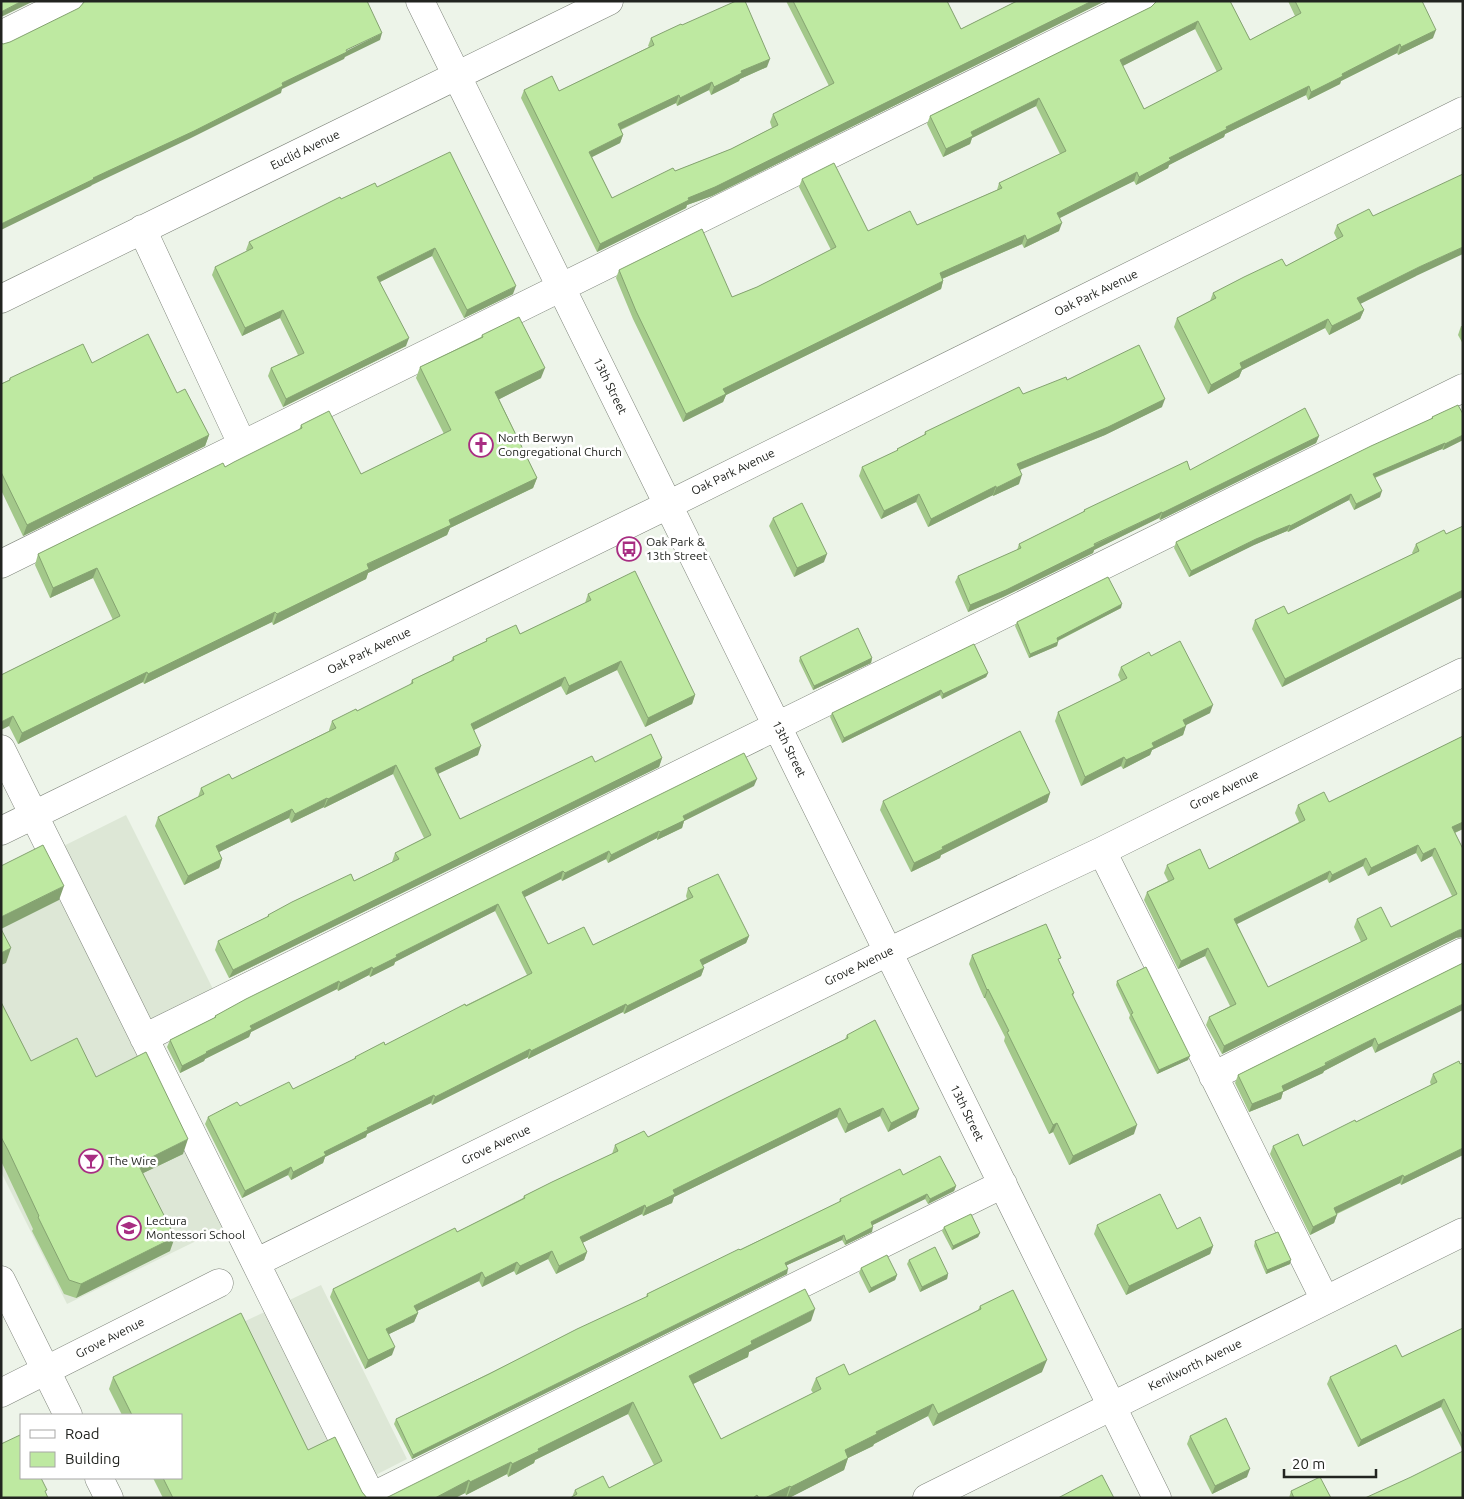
<svg xmlns="http://www.w3.org/2000/svg" width="1464" height="1499" font-family="Ubuntu,sans-serif">
  <style>
    .built { fill: #dde7d6 }
    .lines { fill: none; stroke-linecap: round; stroke-linejoin: round }
    .minor-casing { stroke: #7e847a; stroke-width: 29 }
    .major-casing { stroke: #7e847a; stroke-width: 29 }
    .minor { stroke: #fff; stroke-width: 28 }
    .major { stroke: #fff; stroke-width: 28 }
    .wall { fill: #a3c88a; fill-rule: evenodd }
    .shaded-wall { fill: #85a371 }
    .building { fill: #bee9a1; stroke: #85a371; fill-rule: evenodd }
    .labels { text-anchor: middle; stroke-width: 5; stroke-linejoin: round; paint-order: stroke }
    .street-label { font-size: 12px; fill: #222420; stroke: #fff }
    .poi-label { font-size: 12px; fill: #222420; stroke: #fff; text-anchor: start }
  </style>
  <rect width="100%" height="100%" fill="#edf4e9"/>
  <path class="built" d="M126,815l88,176 -64,30 79,204 -162,79 -66,-132v-295z
    M321,1285l86,174 -51,26 -175,-7v-63l56,-90z"/>
  <g class="lines">
    <g class="minor-casing">
      <path id="minor" d="M420,1l737,1497
        M1,35l68,-34
        M142,229l100,215
        M1,299l608,-298
        M1,564l1140,-563
        M1,749c123,250 249,498 371,749
        M1,831l667,-326 795,-394
        M1102,851l223,449
        M144,1038l1319,-650
        M1213,1076l250,-124
        M257,1262l631,-310 214,-101 361,-179
        M1,1393l218,-110
        M371,1497l632,-313
        M927,1498l536,-266"/>
    </g>
    <g class="major-casing">
      <path id="major" d="M1,1280l67,135
        M99,1478l10,20"/>
    </g>
    <use href="#minor" class="minor"/>
    <use href="#major" class="major"/>
  </g>
  <path class="wall" d="M786,1h161l14,28 56,-28h88l-393,195 -25,9 -1,3 -89,44 -76,-154 3,-8 35,1 90,-44 -1,-1 3,-8 31,-13 85,42 -27,12 -1,2 -28,14 -2,-5 -32,16 -1,-3 -55,27 2,5 -3,8 -28,14 20,41 63,-27 56,-22 41,-21 -2,-6 3,-8 56,-28z
    M1156,1h74l20,39 45,-24 -7,-15h134l11,37 -35,17 -1,-2 -56,28 -1,3 -32,16 -2,-5 -81,39 -1,3 -55,28 -1,3 -32,17 -2,-4 -75,37v13l-35,17 -2,-4 -80,35 1,2 -2,8 -215,106 -3,7 -40,20 -50,-103 -17,-41 3,-8 113,27 25,-10 74,-37 -32,-63 3,-8 66,52 49,-6 80,-35 2,-7 61,-29 -24,-48 -64,32 -2,6 -27,13 -16,-33 3,-8 221,-109 5,-5zM1195,29l22,43 -73,37 -22,-43z
    M377,187l136,107 -49,24 -32,-62 -52,26 26,64 -123,61 -15,-31 3,-8 27,-13 -18,-37 -38,18 -30,-61 3,-8 32,-16 -1,-1 3,-8 92,-43z
    M1373,216l43,60 -56,28 4,6 -4,9 -31,16 -4,-7 -83,42 -3,7 -31,17 -34,-67 3,-9 33,-17 3,-8 73,-27 51,-27 -3,-6 3,-8z
    M1461,326h2v18l-5,-9z
    M482,335l59,43 -42,21 38,79 -4,10 -83,40 -3,7 -79,38 -2,6 -93,46 -1,-3 -128,62 -1,-2 -125,62 -9,-18 -8,-51 112,-55 -20,-42 -43,20 -15,-33 3,-11 187,-87 74,-37 2,-5 60,49 83,-40 -28,-56 4,-11 61,-30z
    M92,363l85,30 32,42 -4,11 -182,90 -22,-46v-106l8,-4 1,-2z
    M1067,380l95,27 -57,28 -85,35 -1,14 -26,12v-1l-65,32 -12,-25 -35,17 -22,-43 3,-9 35,-16v-2l27,-14 1,-3 98,-38z
    M1463,414v26l-20,10 -1,-1 -67,29 5,19 -26,13 -5,-10 -61,32 -1,-1 -33,14 -65,32 -15,-29 2,-6 255,-123 1,-2z
    M1319,436l-3,7 -156,77 -1,-2 -65,32 -1,3 -90,44 -35,15 -13,-30 3,-6 59,-26 2,-6 64,-32 1,-2 106,-40z
    M773,518l51,44 -30,15 -25,-51z
    M1463,526v71l-181,90 -30,-58 3,-9 33,-6 125,-60 -1,-1 4,-9 30,-10z
    M588,594l107,101 -3,9 -47,23 -28,-57 -51,25 -5,-9 -87,44 4,25 -40,19 22,45 135,-57 67,-4 -3,9 -430,211 -14,-28 3,-9 49,-24 1,-2 86,-34 38,-19 3,-9 29,-15 -31,-64 -69,34v-1l-33,16 -2,-5 -70,34 3,7 -3,9 -35,17 -29,-59 3,-9 40,-20 3,-9 31,-9 97,-48v-1l3,-9 25,-10 53,-26 2,-5 39,-19 2,-4 33,-16v-2l34,-5 65,-31z
    M1121,608l-63,33 -1,5 -28,12 -14,-32 2,-4z
    M1151,656l59,57 -24,12 -3,10 -31,15 -2,5 -27,14 -2,-3 -40,20 -26,-65 3,-9 63,-31 -3,-6 3,-8z
    M800,657l72,1 -1,5 -58,27 -14,-29z
    M988,673l-2,4 -44,22 -2,-4 -98,48 -12,-26 2,-4z
    M1463,736v93l-8,4 8,16 -7,89 -234,116 -16,-29 3,-8 21,-11 -25,-50 -27,13 -34,-69 3,-8 21,-11 -4,-8 3,-8 42,4 90,-47 -4,-9 3,-8 31,-3zM1416,853l5,9 11,-6 20,40 -61,31 -34,-8 -3,8 7,15 -93,45 -31,-63 90,-45 2,4 34,-17 5,10z
    M754,786l-70,35 -2,7 -25,12v-2l-49,25 -2,-4 -44,22 -1,-2 -37,18 24,47 45,1 94,-46 -1,-3 2,-8 61,48 -3,7 -43,22 1,3 -3,8 -77,38 -1,-2 -95,47v-2l-96,48 -1,-2 -64,31 -1,3 -41,20 -2,6 -32,17 -3,-5 -46,23 -37,-74 3,-7 85,-28 61,-30 1,-2 30,-12 142,-70 -32,-64 -100,51 -1,3 -24,12 -1,-2 -31,16 -1,-2 -86,43 -2,5 -44,22 -1,2 -24,12 -13,-26 3,-7 44,-22 1,-2z
    M1050,793l-3,9 -106,53 -1,3 -29,14 -31,-62 3,-9z
    M972,955l87,7 15,31 -1,3 61,138 -65,31 -16,-33 -4,2 -45,-93 1,-4 -20,-39h-1l-15,-34z
    M1463,963l-88,90 -3,-7 -48,25 -1,2 -40,19 -2,7 -32,13 -14,-29 3,-8z
    M1117,981l71,79 -31,14 -28,-56 1,-3 -14,-30z
    M1,1002l30,59 65,16 87,77 -40,19 27,78 -94,47 -12,-4 -32,-63 1,-2 -32,-68z
    M847,1035l69,82 -28,15 -8,-16 -35,17 -8,-16 -163,80 -2,6 -29,13 -1,-2 -60,29 5,9 -3,8 -28,14 -8,-15 -32,16 -2,-4 -32,16 -3,-6 -62,30 1,2 -4,9 -25,12 3,21 -27,14 -35,-72 3,-8 124,-57 66,-34 1,-2 88,-42 3,-9 33,-8 197,-98z
    M1463,1063v92l-62,30 -1,-2 -63,31 -3,9 -24,12 -40,-81 3,-8h30l53,-24 75,-37 -1,-3 3,-8z
    M903,1175l53,11 -2,5 -26,13 -3,-5 -53,26v7l-27,13 -3,-5 -55,25v9l-375,185 -18,-35 2,-5 250,-122 1,-3 192,-92 1,-3z
    M1097,1225l80,4 36,17 -3,8 -84,41 -32,-61z
    M944,1227l36,6 -2,4 -26,13 -10,-19z
    M1255,1241l35,23 -24,10 -12,-28z
    M909,1260l39,14 -1,5 -27,13 -13,-28z
    M861,1268l36,7 -2,5 -26,13 -10,-20z
    M980,1306l62,66 -109,54 -5,-10 -54,28 -1,2 -25,12 -4,12 -55,28h-219l2,-1 3,-7 34,-2 45,-23 -26,-51 -93,46 -1,3 -26,14 -1,-3 -41,21 -1,-2 -10,5h-69l425,-177 -62,31 -1,5 -55,27 28,55 92,-46 -2,-3 5,-12 33,-3 129,-65z
    M1463,1328v123l-22,-44 -83,40 -31,-63 3,-7 72,-20z
    M113,1377l195,73 54,42 5,6h-204l-10,-20h28v-63h-59l-13,-26z
    M1190,1436l57,41 -35,17 -25,-50z
    M1291,1491l40,7h-42z"/>
  <path class="shaded-wall" d="M22,1h12l-33,16v-5z
    M1092,1h13l-393,195 -25,9 -1,3 -89,44 3,-8 88,-46z
    M1198,21l-3,8 -78,40 3,-9z
    M1436,30l-3,8 -35,17 3,-8z
    M382,33l-2,7 -35,17 -1,2 -62,30 -1,4 -90,45 -99,47 -1,1 -90,44v-6z
    M1400,44l-3,9 -56,28 -1,3 -32,16 3,-8 31,-18z
    M770,59l-3,8 -27,12 -1,2 -28,14 3,-8 27,-16z
    M712,82l-3,8 -32,16 3,-8z
    M1309,86l-3,9 -81,39 -1,3 -55,28 -1,3 -32,17 3,-8 30,-19 57,-31z
    M679,95l-3,8 -61,29 3,-8z
    M1039,98l-3,8 -64,32 -2,6 -27,13 3,-8 25,-17z
    M623,135l-3,8 -34,17 3,-8z
    M1137,172l-3,9 -80,40 3,-8z
    M1062,223l-3,8 -35,17 3,-8z
    M1025,235l-3,9 -85,37 3,-8z
    M1463,247v7l-47,22 -62,31 3,-9 62,-31z
    M435,248l-3,8 -58,29 3,-8z
    M943,281l-2,8 -215,106 -3,7 -40,20 3,-8 37,-25z
    M516,286l-3,8 -49,24 3,-8z
    M283,310l-3,8 -38,18 3,-8z
    M1364,310l-4,9 -31,16 3,-9z
    M1328,319l-3,9 -83,42 -3,7 -31,17 3,-9 29,-22z
    M409,338l-3,8 -123,61 3,-8z
    M545,368l-4,10 -49,25 3,-11z
    M1165,399l-3,8 -57,28 -91,37 3,-8z
    M209,435l-4,11 -182,90 4,-11z
    M1463,435v5l-20,10 2,-6z
    M1319,436l-3,7 -156,77 2,-7z
    M1445,443l-3,6 -71,30 2,-5z
    M1022,475l-3,9 -26,12 3,-8z
    M537,478l-4,10 -83,40 -3,7 -79,38 -2,6 -93,46 4,-11 172,-94z
    M996,486l-3,9 -65,32 3,-8z
    M1382,491l-2,6 -26,13 2,-6z
    M919,494l-3,8 -35,17 3,-8z
    M1351,494l-2,6 -61,32 2,-6z
    M1162,512l-3,6 -65,32 -1,3 -90,44 -35,15 2,-7z
    M1290,525l-3,6 -33,14 -65,32 2,-6 65,-32z
    M827,554l-3,8 -30,15 3,-9z
    M97,568l-4,10 -43,20 3,-10z
    M1463,590v7l-181,90 3,-8z
    M1122,604l-1,4 -66,34 2,-4z
    M275,612l-3,10 -128,62 4,-10z
    M1058,642l-1,4 -28,12 1,-4z
    M872,658l-1,5 -58,27 1,-4z
    M621,661l-4,9 -51,25 3,-9z
    M147,672l-4,10 -125,62 4,-11z
    M988,673l-2,4 -44,22 1,-5z
    M565,677l-4,9 -93,47 3,-9z
    M941,690l-1,5 -98,48 2,-5z
    M695,695l-3,9 -47,23 3,-9z
    M1213,705l-3,8 -30,15 3,-8z
    M13,716l-4,10 -8,4v-8z
    M1186,726l-3,9 -31,15 -2,5 -27,14 3,-9 26,-17z
    M481,746l-3,9 -47,22 4,-9z
    M1124,757l-3,9 -40,20 4,-9z
    M662,758l-3,9 -430,211 4,-8z
    M396,765l-3,9 -69,34 4,-9z
    M757,779l-3,7 -70,35 -2,7 -25,12 3,-8 23,-16z
    M1050,793l-3,9 -106,53 -1,3 -29,14 3,-9 28,-16z
    M327,798l-3,9 -33,16 4,-9z
    M292,809l-3,9 -76,37 3,-9z
    M1463,822v7l-14,6 3,-8z
    M659,831l-2,7 -49,25 3,-8z
    M1418,845l-2,8 -48,23 3,-8z
    M1435,848l-3,8 -11,6 2,-8z
    M609,851l-3,8 -44,22 3,-8z
    M1366,858l-3,8 -34,17 3,-8z
    M222,859l-3,9 -35,17 4,-9z
    M563,871l-2,8 -42,21 3,-8z
    M1330,871l-3,8 -96,48 3,-8z
    M64,886l-5,14 -58,29v-12z
    M498,904l-3,7 -100,51 -1,3 -24,12 3,-8 23,-14z
    M1463,929v8l-7,1 -234,116 2,-8 235,-116z
    M749,936l-3,7 -49,25 3,-8z
    M11,948l-5,15 -5,2v-12z
    M1208,948l-3,8 -27,13 3,-8z
    M372,967l-3,8 -31,16 2,-8z
    M704,968l-3,8 -77,38 3,-8z
    M339,981l-2,8 -86,43 -2,5 -44,22 -1,2 -24,12 2,-7 68,-40z
    M988,989l-3,9h-1l3,-8z
    M626,1004l-3,8 -95,47 3,-8z
    M1463,1004v6l-88,43 3,-8z
    M1375,1038l-3,8 -48,25 -1,2 -40,19 -2,7 -32,13 3,-8 30,-18z
    M530,1049l-2,8 -96,48 3,-8z
    M1190,1056l-2,4 -31,14 2,-4z
    M434,1095l-3,8 -64,31 -1,3 -41,20 -2,6 -32,17 2,-8 31,-20 43,-24z
    M840,1108l-3,9 -163,80 -2,6 -29,13 3,-8 27,-18z
    M883,1108l-3,8 -35,17 3,-9z
    M919,1109l-3,8 -28,15 3,-9z
    M1057,1123l-4,9 -4,2 4,-9z
    M1137,1125l-3,9 -65,31 4,-9z
    M188,1139l-5,15 -50,24 5,-14z
    M1463,1148v7l-62,30 3,-8z
    M291,1167l-3,8 -46,23 3,-7z
    M1403,1175l-3,8 -69,33 3,-8z
    M956,1186l-2,5 -26,13 2,-5z
    M927,1194l-2,5 -56,28 2,-5z
    M645,1205l-3,9 -66,32 4,-9z
    M1337,1215l-3,8 -24,12 3,-8z
    M873,1227l-1,5 -27,13 1,-4z
    M980,1233l-2,4 -26,13 1,-4z
    M844,1235l-2,5 -59,27 2,-4z
    M175,1237l-5,14 -94,47 5,-14z
    M1213,1246l-3,8 -84,41 3,-9z
    M552,1251l-4,8 -32,16 4,-9z
    M587,1252l-3,8 -28,14 3,-8z
    M1291,1260l-1,4 -24,10 1,-4z
    M517,1262l-3,9 -32,16 3,-9z
    M788,1269l-1,5 -375,185 1,-4z
    M482,1272l-3,9 -68,33 3,-8z
    M948,1274l-1,5 -27,13 2,-5z
    M897,1275l-2,5 -26,13 2,-5z
    M815,1309l-4,12 -62,31 -1,5 -63,31 4,-12 62,-35z
    M418,1313l-4,9 -31,15 3,-8z
    M395,1347l-3,8 -27,14 3,-9z
    M1047,1360l-5,12 -109,54 5,-12z
    M1444,1399l-3,8 -83,40 3,-7z
    M633,1402l-5,12 -93,46 -1,3 -26,14 4,-13 26,-15z
    M933,1404l-5,12 -54,28 -1,2 -25,12 -4,12 -55,28h-2l4,-11 54,-37 31,-18z
    M511,1462l-4,12 -41,21 4,-13z
    M1250,1469l-3,8 -35,17 3,-8z
    M469,1480l-4,13 -10,5h-20z
    M790,1486l-4,12h-21z"/>
  <path class="building" d="M1,1h21l-21,11z
    M85,1h282l15,32 -36,17 1,2 -65,31 1,3 -89,45 -101,47 1,1 -93,45v-181l2,1 7,-2 69,-34z
    M736,1h9l25,58 -29,12 1,2 -28,14 -2,-5 -32,16 -1,-3 -61,29 5,11 -34,17 23,46 61,-30 2,3 56,-22 47,-24 -5,-11 61,-31 -41,-82h154l14,28 56,-28h75l-377,186 -27,11 1,2 -89,44 -76,-154 28,-14 7,15 95,-46 -3,-7 30,-14 1,1z
    M1157,1h73l20,39 51,-27 -6,-12h127l14,29 -35,17 -1,-3 -58,30 1,2 -32,16 -2,-6 -83,41 1,2 -58,29 2,2 -32,17 -2,-5 -80,41 5,10 -35,17 -2,-5 -85,38 3,8 -220,108 3,5 -40,20 -50,-103 -17,-41 83,-41 30,68 25,-10 79,-40 -34,-68 32,-16 34,68 42,-20 7,14 85,-37 -3,-5 67,-32 -27,-53 -68,34 2,4 -27,13 -16,-33 221,-109zM1198,21l24,48 -78,40 -24,-49z
    M450,152l66,134 -49,24 -32,-62 -58,29 32,61 -123,61 -15,-31 33,-15 -21,-43 -38,18 -30,-61 38,-19 -4,-6 63,-31 28,-14 1,2 34,-16 2,4z
    M1463,174v73l-44,20 -62,31 7,12 -32,16 -4,-7 -88,44 2,5 -31,17 -34,-67 39,-20 -3,-5 31,-16 38,-18 4,7 57,-30 -6,-11 32,-16 4,7z
    M519,317l26,51 -50,24 42,86 -88,42 2,5 -84,39 2,5 -92,45 -2,-2 -127,62 -1,-2 -125,61 -9,-17 -12,6v-47l119,-59 -23,-48 -44,20 -15,-34 185,-91 2,4 9,-5 68,-34 -1,-3 28,-14 32,63 90,-44 -31,-63 63,-30 -1,-2z
    M148,334l29,59 8,-4 24,46 -182,90 -26,-53v-88l9,-4v-2l73,-34 9,19z
    M1139,345l26,54 -57,28 -91,37 5,11 -26,13v-2l-65,33 -12,-25 -35,17 -22,-44 36,-17 -1,-1 29,-15 -1,-2 94,-45 4,7 43,-17 1,3z
    M1458,405l5,9v21l-18,9v-1l-72,31 9,17 -26,13 -5,-10 -61,32v-1l-34,14 -65,32 -15,-29 195,-96 62,-28 -1,-1z
    M1305,408l14,28 -157,77v-1l-68,32 1,2 -89,44 -36,15 -12,-29 63,-28 -2,-4 66,-33 -1,-1 103,-49 3,9z
    M802,503l25,51 -30,14 -24,-50z
    M1463,526v64l-178,89 -30,-59 29,-14 4,8 131,-63 -3,-7 28,-14 2,4z
    M635,571l60,124 -47,23 -27,-57 -52,25 -4,-9 -94,47 10,22 -46,22 25,51 132,-63 3,6 56,-28 11,24 -429,212 -15,-29 51,-25 -1,-1 24,-13 59,-28 3,7 45,-22 -4,-6 36,-18 -35,-70 -68,34 -1,-1 -32,16 -3,-5 -76,37 6,13 -34,17 -30,-59 46,-23 -3,-6 28,-14 3,5 104,-51 -4,-7 24,-12 1,2 56,-28 -1,-3 42,-20 -1,-3 34,-16 -1,-2 30,-14 4,9 71,-34 -3,-6z
    M1108,577l14,27 -65,34 1,4 -28,12 -13,-32z
    M858,628l14,30 -58,28 -14,-29z
    M1180,641l33,64 -30,15 3,6 -34,17 2,4 -28,13 -2,-3 -39,20 -27,-65 69,-34 -6,-11 28,-15 2,4z
    M974,644l14,29 -45,21 -2,-4 -97,48 -12,-25z
    M1020,731l30,62 -108,54 1,2 -29,14 -31,-62z
    M1463,736v86l-11,5 11,22v80l-4,1 -235,116 -15,-29 27,-13 -28,-56 -27,13 -34,-69 27,-13 -7,-14 33,-16 9,20 96,-49 -7,-15 26,-13 5,10zM1418,845l5,9 12,-6 22,46 -66,33 -10,-20 -24,12 10,20 -99,48 -34,-68 96,-48 2,4 34,-17 5,10z
    M744,753l13,26 -74,37 2,4 -25,12 -1,-1 -48,24 -2,-4 -44,22 -2,-2 -41,21 26,52 36,-17 9,18 100,-48 -5,-9 30,-14 31,62 -49,24 4,8 -77,38 -1,-2 -95,47 -1,-2 -95,48 -1,-2 -67,33 1,2 -44,22 2,3 -33,17 -2,-5 -46,24 -37,-74 29,-15 3,4 49,-24 4,7 63,-31 -1,-1 29,-15 1,3 80,-41 1,2 66,-33 -34,-69 -102,51 1,2 -24,12 -1,-2 -32,16 -1,-2 -89,45 2,3 -46,23 1,1 -25,13 -12,-26 46,-23 -1,-1 31,-17z
    M43,845l21,41 -63,31v-51z
    M1046,924l15,34 -3,1 16,34 -2,1 65,131 -64,31 -16,-33 -4,2 -46,-93 2,-1 -21,-42 -1,1 -15,-35z
    M1,929l10,19 -10,5z
    M1463,963v41l-85,41 -3,-7 -50,25 1,2 -44,21 2,5 -32,13 -14,-29z
    M1146,967l44,89 -31,14 -28,-56 2,-1 -16,-32z
    M1,1002l30,59 46,-23 19,39 50,-25 42,87 -50,25 37,73 -94,47 -12,-4 -31,-63 1,-1 -31,-66 -7,-13z
    M875,1020l44,89 -28,14 -8,-15 -35,16 -8,-16 -167,82 2,4 -29,14 -1,-3 -65,32 7,15 -28,14 -7,-15 -32,15 -3,-4 -32,16 -3,-6 -68,34 4,7 -32,16 9,18 -27,13 -35,-71 122,-61 2,4 68,-34 -1,-2 28,-14 66,-31 -3,-6 29,-14 4,6 84,-42 116,-57 -1,-3z
    M1459,1061l1,3 3,-1v85l-59,29 -1,-2 -69,33 3,7 -24,12 -40,-81 25,-12 5,12 52,-26 1,2 81,-40 -4,-8z
    M940,1156l16,30 -26,13 -3,-5 -56,28 2,5 -27,14 -2,-6 -59,28 3,6 -375,186 -17,-36 93,-45 88,-45 71,-33 -1,-2 92,-45 1,1 101,-49 -1,-2 60,-30 3,6z
    M1160,1194l17,35 23,-12 13,29 -84,40 -32,-61z
    M971,1214l9,19 -27,13 -9,-19z
    M1278,1232l13,28 -24,10 -12,-29z
    M935,1247l13,27 -26,13 -13,-27z
    M887,1255l10,20 -26,13 -10,-20z
    M805,1289l10,20 -64,32 1,3 -63,32 32,63 100,-50 -5,-11 28,-14 5,11 132,-66 -1,-3 33,-16 34,70 -109,54 -5,-10 -57,28 1,2 -32,16 3,8 -57,29 -1,-1 -25,12h-6l-2,-3 -4,3h-183l7,-4 -2,-4 28,-14 6,12 53,-27 -29,-59 -95,47 1,2 -27,13 -1,-2 -41,20 -1,-2 -34,18h-49z
    M241,1313l67,137 27,-13 27,55 5,6h-194l-10,-20h18v-63h-49l-19,-38z
    M1463,1328v110l-19,-39 -83,41 -31,-63 66,-32 6,12z
    M1226,1418l24,51 -35,17 -25,-50z
    M20,1435l1,4v39h20l6,12 -2,1 3,7h-47v-54z
    M1463,1451v47h-98l46,-21z
    M1102,1475l12,23h-56z
    M1320,1477l11,21h-37l-3,-7z"/>
  <defs>
    <g id="church-ring" transform="scale(1.25)"><circle r="9.5" fill="#fff" stroke="#a82d82" stroke-width="1.5"/><path d="M-1.2-6h2.4v3.5h3.3v2.4h-3.3V6h-2.4V-.1h-3.3v-2.4h3.3Z" fill="#a82d82"/></g>
    <g id="bus-ring" transform="scale(1.25)"><circle r="9.5" fill="#fff" stroke="#a82d82" stroke-width="1.5"/><path d="M-5-6H5V4H4V6H2V4H-2V6H-4V4H-5ZM-3.5-4V0h7V-4ZM-3.5 1.2v1.5H-2V1.2ZM2 1.2v1.5H3.5V1.2Z" fill="#a82d82"/></g>
    <g id="bar-ring" transform="scale(1.25)"><circle r="9.5" fill="#fff" stroke="#a82d82" stroke-width="1.5"/><path d="M-6-5H6L.8 .8V4.5H3.5V6h-7V4.5H-.8V.8Z" fill="#a82d82"/></g>
    <g id="school-ring" transform="scale(1.25)"><circle r="9.5" fill="#fff" stroke="#a82d82" stroke-width="1.5"/><path d="M0-5L7-2L0 1L-7-2ZM-4 1L0 2.5L4 1V4Q0 6-4 4Z" fill="#a82d82"/></g>
  </defs>
  <g fill-rule="evenodd">
    <use href="#church-ring" x="481" y="445"/>
    <use href="#bus-ring" x="629" y="549"/>
    <use href="#bar-ring" x="91" y="1161"/>
    <use href="#school-ring" x="129" y="1228"/>
  </g>
  <g class="labels">
    <g class="street-label">
      <text transform="translate(305 150) rotate(-26)" y="4">Euclid Avenue</text>
      <text transform="translate(1096 293) rotate(-26)" y="4">Oak Park Avenue</text>
      <text transform="translate(610 386) rotate(64)" y="4">13th Street</text>
      <text transform="translate(733 472) rotate(-26)" y="4">Oak Park Avenue</text>
      <text transform="translate(369 651) rotate(-26)" y="4">Oak Park Avenue</text>
      <text transform="translate(789 749) rotate(64)" y="4">13th Street</text>
      <text transform="translate(1224 790) rotate(-26)" y="4">Grove Avenue</text>
      <text transform="translate(859 966) rotate(-26)" y="4">Grove Avenue</text>
      <text transform="translate(967 1113) rotate(64)" y="4">13th Street</text>
      <text transform="translate(496 1145) rotate(-26)" y="4">Grove Avenue</text>
      <text transform="translate(110 1338) rotate(-27)" y="4">Grove Avenue</text>
      <text transform="translate(1195 1365) rotate(-26)" y="4">Kenilworth Avenue</text>
    </g>
    <g class="poi-label">
      <text x="498" y="442">North Berwyn<tspan x="498" dy="14">Congregational Church</tspan></text>
      <text x="646" y="546">Oak Park &amp;<tspan x="646" dy="14">13th Street</tspan></text>
      <text x="108" y="1165">The Wire</text>
      <text x="146" y="1225">Lectura<tspan x="146" dy="14">Montessori School</tspan></text>
    </g>
  </g>
  <rect width="1464" height="1499" fill="none" stroke="#222420" stroke-width="5"/>
  <rect x="20" y="1414" width="162" height="65" fill="#ffffff" stroke="#a7a7a6"/>
  <rect x="30" y="1430" width="25" height="8" fill="#ffffff" stroke="#a7a7a6"/>
  <text x="65" y="1439" font-size="15" fill="#222420">Road</text>
  <rect x="30" y="1452" width="25" height="15" fill="#bee9a1" stroke="#a7a7a6"/>
  <text x="65" y="1464" font-size="15" fill="#222420">Building</text>
  <path d="M1284 1469v8h92v-8" fill="none" stroke="#222420" stroke-width="2.5"/>
  <text x="1292" y="1469" font-size="15" fill="#222420" stroke="#ffffff" stroke-width="4" paint-order="stroke">20 m</text>
</svg>
